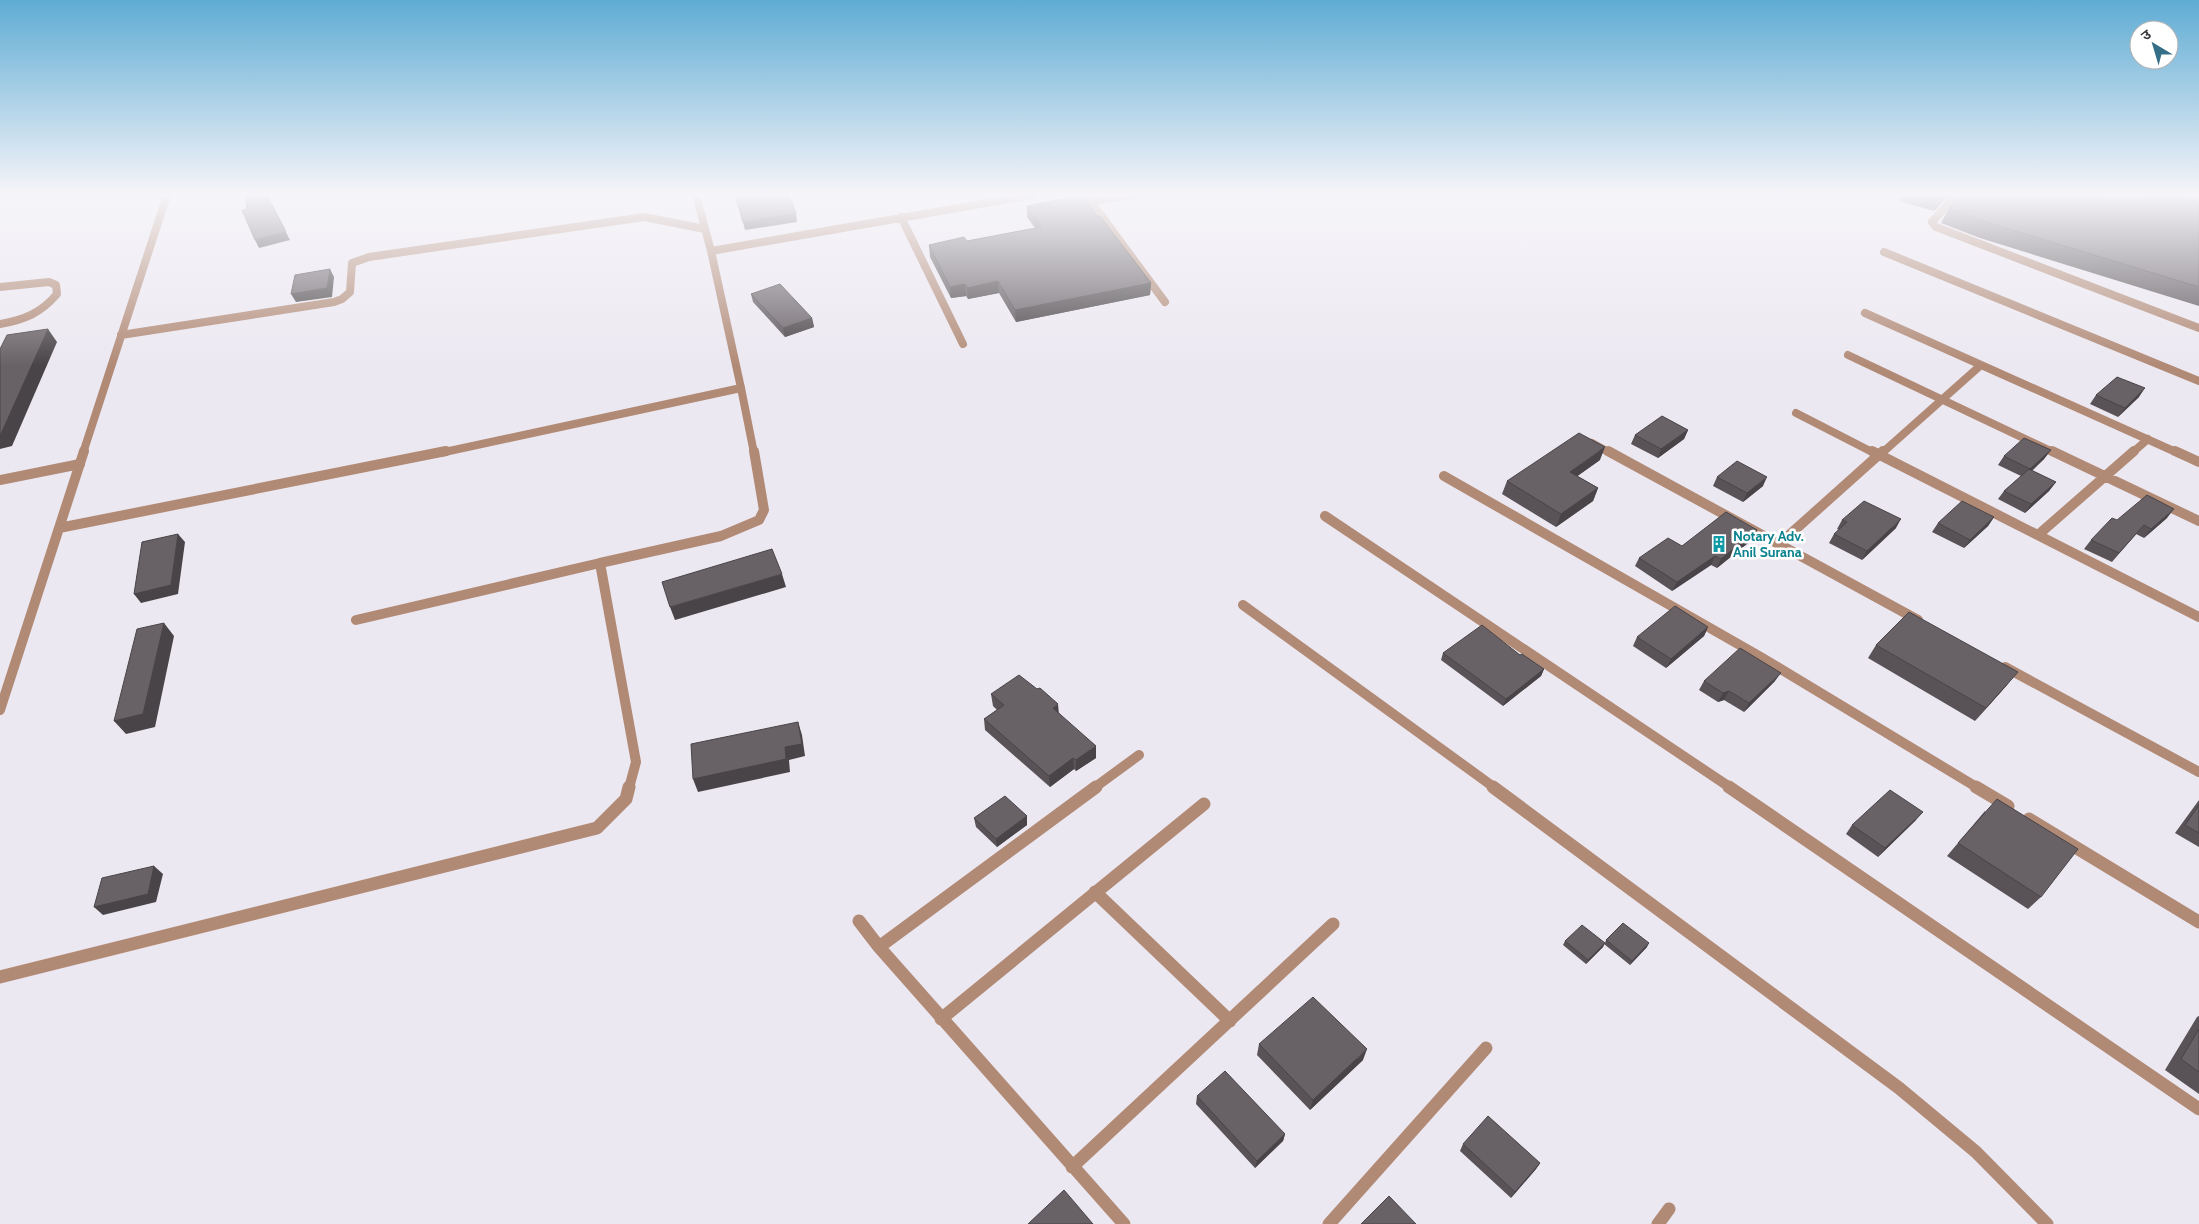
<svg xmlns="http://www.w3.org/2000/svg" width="2199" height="1224" font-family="Cabin,'Noto Sans Devanagari',sans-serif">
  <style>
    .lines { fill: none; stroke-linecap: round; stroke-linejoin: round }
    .service-far2 { stroke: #b18a76; stroke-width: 8 }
    .service-far1 { stroke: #b18a76; stroke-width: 10 }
    .service { stroke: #b18a76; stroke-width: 13 }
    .minor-far2 { stroke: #b18a76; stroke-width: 8 }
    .minor-far1 { stroke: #b18a76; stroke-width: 10 }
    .minor { stroke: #b18a76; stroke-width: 13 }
    .wall { fill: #595358 }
    .shaded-wall { fill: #494447 }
    .building { fill: #686166; stroke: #494447 }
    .labels { text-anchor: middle; stroke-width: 5; stroke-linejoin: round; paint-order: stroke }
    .culture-label { font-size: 14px; font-weight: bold; fill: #0d838f; stroke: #fff; text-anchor: start }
  </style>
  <rect width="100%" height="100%" fill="#ece8f1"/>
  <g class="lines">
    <path class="service-far2" d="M1956,195l-24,27 4,5 263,101
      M2181,195l18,5
      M0,287l49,-5 7,3 1,9c-16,19 -33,26 -57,30
      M741,388l13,65"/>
    <path class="service-far1" d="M0,480l80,-16
      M600,563l121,-27 38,-16 5,-10 -10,-59
      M356,620l244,-57 36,199 -7,26"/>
    <path class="service" d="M0,977l597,-149 29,-29 3,-12"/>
    <path class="minor-far2" d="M1086,195l79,107
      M1091,201l43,-6
      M901,217l62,127
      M711,251l321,-56
      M1884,252l315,129
      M1865,313l313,140
      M121,335l213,-33 8,-3 8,-7 2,-29 17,-6 275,-40 61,12
      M1848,355l207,98
      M1796,413l78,40
      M1592,443l18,10
      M83,453l84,-258
      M440,453l301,-65 -30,-137 -15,-56
      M1882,453l99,-88
      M2132,453l16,-14"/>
    <path class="minor-far1" d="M1608,451l310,169
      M1872,451l327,166
      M2052,451l147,70
      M2175,451l24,11
      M1444,476l315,180 219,132
      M1325,516l406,272
      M59,528l387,-77
      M2038,535l96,-84
      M1778,545l105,-94
      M1243,605l252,183
      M2005,667l194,105
      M0,710l84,-259
      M1094,788l45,-33"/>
    <path class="minor" d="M1493,787l406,301 77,64 71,72
      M1729,787l470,322
      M1976,787l32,19
      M2029,819l170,103
      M1095,892l135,129
      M859,921l20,26 245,277
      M879,947l217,-160
      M941,1019l263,-215
      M1072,1167l261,-243
      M1329,1224l157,-176
      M1658,1224l11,-15"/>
  </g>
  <path class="wall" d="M1902,195h47l-15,16 -35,-10z
    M2110,197l89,5v104l-219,-68 -39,-15 8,-15z
    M1027,206l70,10 54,67 -1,12 -134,27 -17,-29 -31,6 -2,-3 -15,2 -21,-41 -1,-12 38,-4 68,-13 -8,-11z
    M751,294l61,24 2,9 -29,10 -32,-35z
    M2096,395l43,2 -21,20 -28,-13z
    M1688,430l-4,9 -26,19 -27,-14 4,-9z
    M2051,450l-7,9 -12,12 24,11 -7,9 -24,22 -27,-14 6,-8 17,-15 -23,-11 6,-9z
    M1600,460l-23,16 21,12 -5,13 -37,26 -54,-33 5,-13z
    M1717,477l46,9 -20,16 -30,-16z
    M1994,517l-6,9 -24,22 -32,-16 6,-9z
    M2167,518l-23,20 -8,-4 -24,28 -28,-13 7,-9 26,-20z
    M1842,520l54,8 -34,32 -33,-17 5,-9 5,-4 -2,-1z
    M1757,530l-4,9 -36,29 -6,-3 -39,26 -37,-25 4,-8 43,-12z
    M1708,627l-4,9 -38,32 -33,-22 4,-9z
    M1876,645l131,40 -32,36 -107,-63z
    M1443,653l77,2 24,14 -3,7 -38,30 -62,-46z
    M1704,681h71l-31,31 -20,-12 -6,2 -19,-12z
    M991,694l68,19 37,45 -20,13 -2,-2 -24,18 -65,-57 -1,-11 13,-9 -4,-4z
    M2199,800v47l-24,-14z
    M1985,811l56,86 -13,12 -81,-53z
    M1027,816v9l-30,22 -21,-20 -2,-9z
    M1916,820l-38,37 -32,-23 6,-9z
    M1606,940l41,7 -17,18 -26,-21 -1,3 -17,17 -23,-19 2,-4 40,2z
    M2199,1016v78l-34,-24 32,-53z
    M1259,1044l104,16 -53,50 -53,-55z
    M1197,1096l88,38 -2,7 -28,27 -59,-64z
    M1463,1144l77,19 -4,6 -25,29 -51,-47z"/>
  <path class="shaded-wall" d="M267,195l23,45 -31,8 -4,-8z
    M1943,195h6l-15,16 8,-15z
    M796,213l1,9 -52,8 -2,-8z
    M330,269l4,8 -2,20 -36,5 -5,-8z
    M998,281l1,12 -31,6 -1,-11z
    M1151,283l-1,12 -134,27 -1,-12z
    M965,284l1,12 -15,2 -1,-11z
    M812,318l2,9 -29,10 -2,-9z
    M48,329l9,13 -45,104 -12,3v-15z
    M2145,388l-6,9 -21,20 7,-9z
    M1688,430l-4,9 -26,19 3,-9z
    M1605,447l-5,13 -35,25 5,-13z
    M2051,450l-7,9 -20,18 6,-8z
    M1767,477l-4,9 -20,16 4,-9z
    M2056,482l-7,9 -24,22 6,-9z
    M1598,488l-5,13 -37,26 5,-13z
    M2174,509l-7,9 -23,20 7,-9z
    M1994,517l-6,9 -24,22 6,-8z
    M1901,519l-5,9 -34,32 5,-9z
    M1757,530l-4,9 -36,29 4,-9z
    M178,534l7,8 -7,52 -37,9 -7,-9z
    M1715,556l-4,9 -39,26 5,-9z
    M782,574l4,13 -111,33 -5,-13z
    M164,623l10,13 -19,91 -29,7 -12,-13z
    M1708,627l-4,9 -38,32 5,-9z
    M1544,669l-3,7 -38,30 3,-7z
    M2018,672l-11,13 -32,36 11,-13z
    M1781,673l-6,8 -31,31 5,-9z
    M1729,691l-5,9 -6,2 5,-9z
    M1058,704l1,11 -6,-7z
    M798,722l4,13 3,21 -16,4 1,12 -92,20 -5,-13 92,-32z
    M1096,746v12l-20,13v-11z
    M1073,758l1,11 -24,18 -1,-11z
    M1923,812l-7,8 -38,37 7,-9z
    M1027,816v9l-30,22 -1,-8z
    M154,866l9,8 -7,28 -53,13 -9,-8z
    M1605,943l-2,4 -17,17 2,-4z
    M1649,943l-2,4 -17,18 2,-4z
    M1367,1049l-4,11 -53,50 3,-10z
    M1285,1134l-2,7 -28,27 2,-7z
    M1540,1163l-4,6 -25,29 4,-6z"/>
  <path class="building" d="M245,195h22l19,37 -31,8 -13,-30 5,-1z
    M735,195h54l7,18 -53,9z
    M1082,195l15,21h3l51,67 -136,27 -17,-29 -31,7 -2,-4 -15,3 -21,-42 35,-8 3,4 74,-14 -14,-21z
    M1960,195h143l7,2 21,-1 9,2 3,-3h29l27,7v85l-210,-64 -40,-15z
    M330,269l-3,19 -36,6 4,-19z
    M780,284l32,34 -29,10 -32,-34z
    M48,329l-47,105h-1v-85l7,-14z
    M2117,377l28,11 -20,20 -29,-13z
    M1662,416l26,14 -27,19 -26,-14z
    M1579,433l26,14 -35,25 28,16 -37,26 -54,-33z
    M2024,438l27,12 -21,19 -26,-13z
    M1737,461l30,16 -20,16 -30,-16z
    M2029,469l27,13 -25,22 -27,-13z
    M2147,495l27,14 -23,20 -7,-4 -25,28 -28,-13 21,-22 5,2z
    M1864,501l37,18 -34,32 -33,-17 13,-12 -5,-2z
    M1962,501l32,16 -24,23 -32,-17z
    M1726,512l31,18 -36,29 -6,-3 -38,26 -38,-24 29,-20 14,8z
    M178,534l-7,51 -37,9 8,-52z
    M772,549l10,25 -112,33 -8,-25z
    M1675,606l33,21 -37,32 -34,-22z
    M1909,612l109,60 -32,36 -110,-63z
    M164,623l-21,91 -29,7 23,-92z
    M1482,625l38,30 2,-1 22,15 -38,30 -63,-46z
    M1740,648l41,25 -32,30 -20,-12 -6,2 -19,-12z
    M1019,675l18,14 3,-1 18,16 -5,4 43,38 -20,14 -3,-2 -24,18 -65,-57 20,-14 -13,-11z
    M798,722l4,22 -17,3 1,12 -93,20 -2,-35z
    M1890,790l33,22 -38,36 -33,-23z
    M1005,796l22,20 -31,23 -22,-21z
    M1997,799l81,50 -37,48 -83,-54z
    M2199,805v28l-14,-8z
    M154,866l-6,28 -54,13 8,-29z
    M1623,923l26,20 -17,18 -26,-21z
    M1582,925l23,18 -17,17 -23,-19z
    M1313,997l54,52 -54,51 -54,-56z
    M2199,1029v43l-18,-13z
    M1225,1071l60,63 -28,27 -60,-65z
    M1488,1116l52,47 -25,29 -52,-48z
    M1064,1190l29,34h-65z
    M1389,1196l27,28h-55z"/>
  <linearGradient id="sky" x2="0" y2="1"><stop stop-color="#5facd4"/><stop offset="0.53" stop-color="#f6f5f9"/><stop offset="1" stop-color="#f6f5f9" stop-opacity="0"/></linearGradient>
  <rect width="2199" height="366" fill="url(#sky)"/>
  <defs>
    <g id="building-bare" transform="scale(1.35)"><path d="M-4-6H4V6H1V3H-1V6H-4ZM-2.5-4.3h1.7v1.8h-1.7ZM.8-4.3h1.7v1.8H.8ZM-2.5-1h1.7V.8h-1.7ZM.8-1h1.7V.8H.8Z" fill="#0f9aa8" stroke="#fff" stroke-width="2.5" paint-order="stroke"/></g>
  </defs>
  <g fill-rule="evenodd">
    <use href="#building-bare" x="1719" y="544"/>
  </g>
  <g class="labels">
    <g class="culture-label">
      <text x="1733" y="541">Notary Adv.<tspan x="1733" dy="16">Anil Surana</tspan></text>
    </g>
  </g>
  <g transform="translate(2154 45) rotate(322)"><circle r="24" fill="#ffffff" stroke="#b0afb1"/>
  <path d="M0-4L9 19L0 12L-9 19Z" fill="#346e87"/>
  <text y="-8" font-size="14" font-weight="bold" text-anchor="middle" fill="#39373b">उ</text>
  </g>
</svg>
